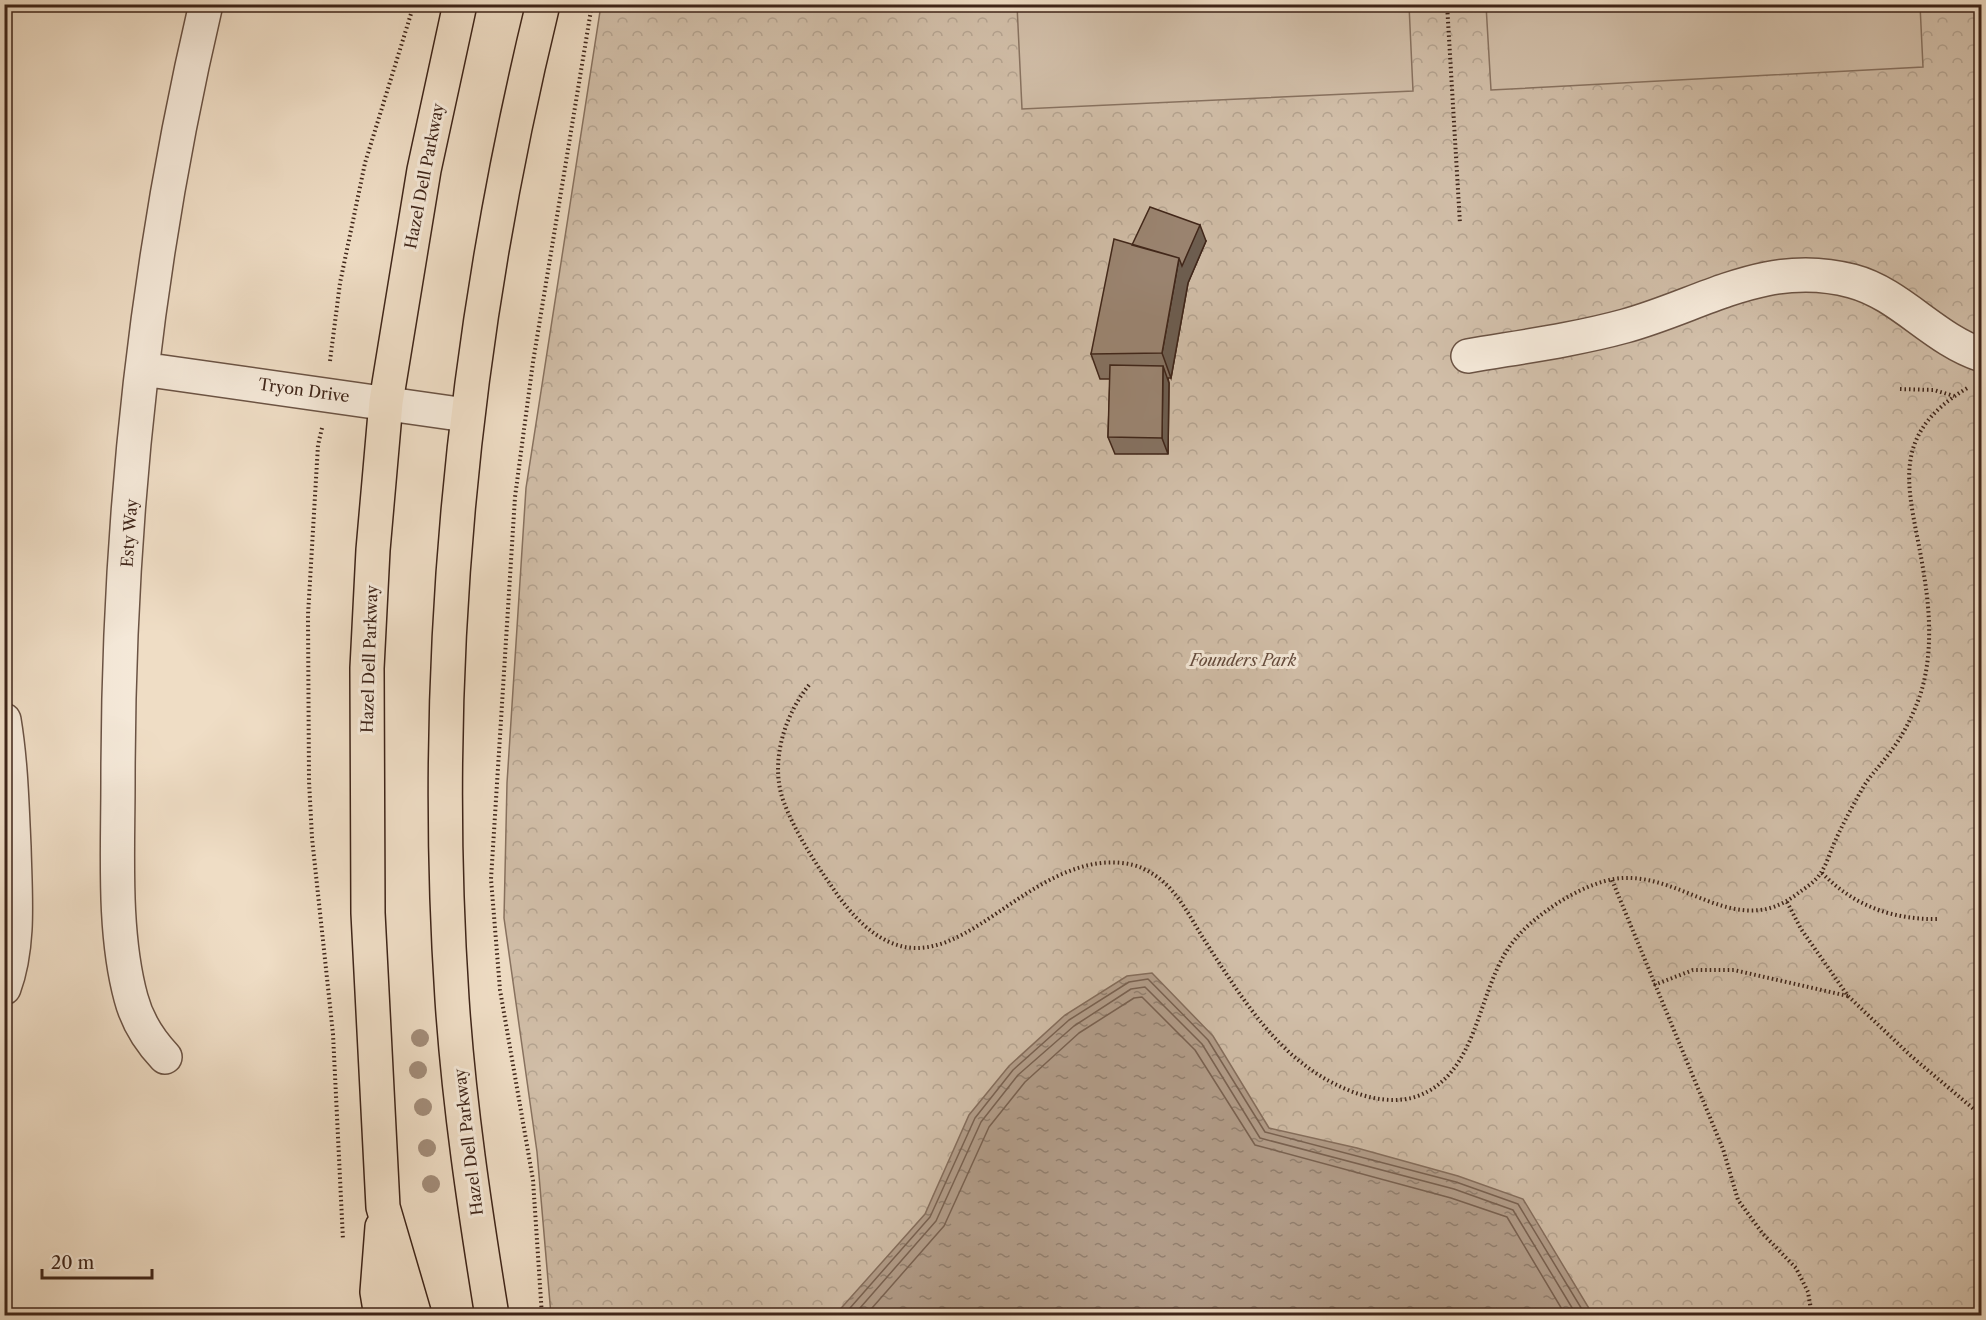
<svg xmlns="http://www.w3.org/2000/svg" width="1986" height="1320" font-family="'Libre Caslon Text',serif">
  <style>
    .park { fill: url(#park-crowns); stroke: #887260; stroke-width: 1.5 }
    .garden { fill: #d1bea8; stroke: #887260; stroke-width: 1.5 }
    .water { fill: url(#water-ripples); stroke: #856e5d; stroke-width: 1.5 }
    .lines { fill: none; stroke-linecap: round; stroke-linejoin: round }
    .shore { stroke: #796252; stroke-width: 1.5 }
    .minor-casing { stroke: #6b5344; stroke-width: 36 }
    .major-casing { stroke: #3f2519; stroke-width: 36 }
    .path { stroke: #3f2519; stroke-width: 4; stroke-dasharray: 1.5 3; stroke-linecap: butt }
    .minor { stroke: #f5e9d9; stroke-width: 33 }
    .major { stroke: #efddc5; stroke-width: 33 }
    .tree { fill: #a38d7a }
    .wall { fill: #857262; stroke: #3f2519; stroke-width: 1.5 }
    .shaded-wall { fill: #6c5d50; stroke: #3f2519; stroke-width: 1.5 }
    .building { fill: #9b8572; stroke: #3f2519; stroke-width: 1.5 }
    .labels { text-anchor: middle; stroke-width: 6; stroke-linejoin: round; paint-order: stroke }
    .street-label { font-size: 16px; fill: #3f2519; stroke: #f5e9d9 }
    .park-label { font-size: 16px; font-style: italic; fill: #644b3d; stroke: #f5e9d9 }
  </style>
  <defs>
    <pattern id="park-crowns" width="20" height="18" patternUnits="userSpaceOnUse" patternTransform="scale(1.5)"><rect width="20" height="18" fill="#d1bea8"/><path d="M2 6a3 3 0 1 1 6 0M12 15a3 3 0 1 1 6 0" fill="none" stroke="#b4a390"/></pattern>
    <pattern id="water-ripples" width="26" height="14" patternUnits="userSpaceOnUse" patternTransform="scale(1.5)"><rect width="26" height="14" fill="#b39e8b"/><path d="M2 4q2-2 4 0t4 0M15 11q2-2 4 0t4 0" fill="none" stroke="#938171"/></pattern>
  </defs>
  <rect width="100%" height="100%" fill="#efddc5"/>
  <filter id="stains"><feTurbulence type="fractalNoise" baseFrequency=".00333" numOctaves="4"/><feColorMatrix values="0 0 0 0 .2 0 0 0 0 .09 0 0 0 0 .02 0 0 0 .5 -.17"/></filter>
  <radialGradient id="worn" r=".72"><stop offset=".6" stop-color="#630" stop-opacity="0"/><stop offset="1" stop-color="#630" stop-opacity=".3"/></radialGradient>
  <path class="park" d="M601,5h1380v1310h-1430l-14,-163 -33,-234 3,-135 19,-295z"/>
  <path class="garden" d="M1017,5h392l4,86 -391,18z
    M1486,5h434l3,62 -432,23z"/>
  <path class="water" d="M1152,973l61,63 56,92 88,20 101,28 65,23 70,116h-758l90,-101 44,-99 40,-49 56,-51 62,-39z"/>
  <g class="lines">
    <path class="shore" d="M843,1316l87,-99 45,-99 38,-48 56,-50 60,-38 19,-3 60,61 57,92 191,50 62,22 68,112
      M853,1316l83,-95 45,-99 37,-47 56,-49 57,-37 14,-2 57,57 58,94 194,51 59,21 64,106
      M865,1316l79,-90 45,-99 36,-45 54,-49 55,-35 8,-1 53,53 60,95 196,53 56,19 59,99"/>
    <g class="minor-casing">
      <path id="minor" d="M1468,356c52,-9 106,-16 157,-30 77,-21 142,-68 227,-45 49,13 81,58 130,74
        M142,369l324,46
        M4,720c7,42 8,85 10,127 1,46 6,98 -10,141
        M165,1057c-16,-17 -28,-36 -34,-59 -18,-66 -13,-147 -13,-215 0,-261 28,-524 88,-779"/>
    </g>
    <g class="major-casing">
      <path id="major" d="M381,1316l-4,-24 5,-65
        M415,1316l-32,-109 -15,-294 -1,-245 6,-118 13,-148 38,-232 36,-166
        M492,1316c-17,-105 -33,-211 -40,-317 -22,-335 11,-668 91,-995"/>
    </g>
    <path class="path" d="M1447,4l13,220
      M330,361l10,-78 25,-120 49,-159
      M1900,389l34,1 20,6
      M322,428l-4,17 -10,170 1,166 3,57 21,196 10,206
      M809,685c-25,31 -39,77 -26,115 13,35 35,67 56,97 92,124 156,-15 255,-33 17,-3 36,-2 50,5 30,14 43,43 59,69 39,60 76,124 145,152 22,9 47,14 70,6 58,-22 59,-97 88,-144 10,-17 26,-31 43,-43 19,-14 50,-30 74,-31 63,-3 114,62 174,16 8,-6 18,-12 23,-20 6,-8 9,-19 13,-28 8,-19 18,-37 28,-55 8,-15 20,-26 30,-40 10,-13 19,-30 25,-45 17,-40 15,-89 8,-131 -12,-81 -42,-137 45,-188
      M1822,873c32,33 71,47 117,46
      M1612,880l111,269 15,51 25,34 33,34 12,24 4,24
      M1787,902l14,27 47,67 63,60 71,60
      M1654,985l39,-15h41l114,26
      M542,1316l-9,-136 -33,-190 -9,-111 24,-382 18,-135 59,-358"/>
    <use href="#minor" class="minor"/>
    <use href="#major" class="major"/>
  </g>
  <g class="tree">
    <circle cx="420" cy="1038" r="9"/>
    <circle cx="418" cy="1070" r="9"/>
    <circle cx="423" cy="1107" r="9"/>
    <circle cx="427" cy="1148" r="9"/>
    <circle cx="431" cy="1184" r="9"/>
  </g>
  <path class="wall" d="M1206,241l-18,42 -17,95h-3l1,5 -1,71h-53l-7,-17 2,-58h-10l-9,-25 41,-109z"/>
  <path class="shaded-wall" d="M1200,225l6,16 -18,42 -17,95 -9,-25 17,-95z
    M1163,366l6,17 -1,71 -6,-16z"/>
  <path class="building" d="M1150,207l50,18 -18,41 -3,-8 -47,-13z
    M1114,239l65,19 -17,95 -71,1z
    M1110,365l53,1 -1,72 -54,-1z"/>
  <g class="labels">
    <g class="street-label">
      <text transform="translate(424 176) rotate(-79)" y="6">Hazel Dell Parkway</text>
      <text transform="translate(304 390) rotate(8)" y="6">Tryon Drive</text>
      <text transform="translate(129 533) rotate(-86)" y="6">Esty Way</text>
      <text transform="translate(369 659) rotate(-88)" y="6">Hazel Dell Parkway</text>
      <text transform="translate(468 1142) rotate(-97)" y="6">Hazel Dell Parkway</text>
    </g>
    <g class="park-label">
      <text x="1243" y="666">Founders Park</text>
    </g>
  </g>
  <rect width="1986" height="1320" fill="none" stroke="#efddc5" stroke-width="24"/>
  <rect x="6" y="6" width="1974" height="1308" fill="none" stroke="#3f2519" stroke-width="3"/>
  <rect x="12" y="12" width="1962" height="1296" fill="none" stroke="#3f2519" stroke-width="1.5"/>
  <path d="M42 1269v9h110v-9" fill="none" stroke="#3f2519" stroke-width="3"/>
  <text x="51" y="1269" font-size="18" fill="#3f2519" stroke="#f5e9d9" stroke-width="4.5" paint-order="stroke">20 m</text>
  <rect width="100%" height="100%" filter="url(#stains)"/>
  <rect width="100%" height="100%" fill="url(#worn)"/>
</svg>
